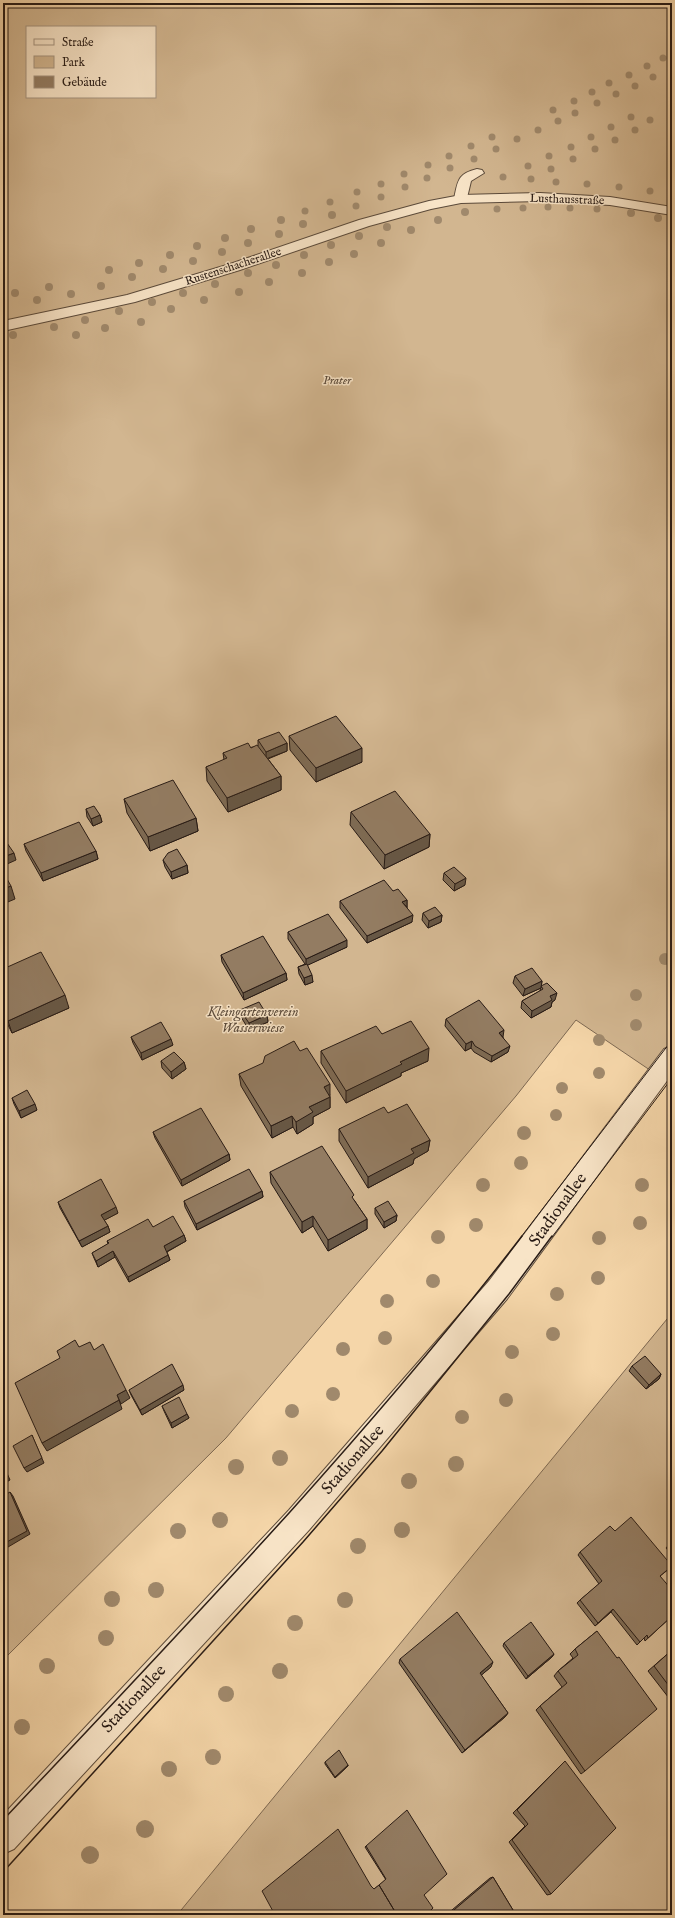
<svg xmlns="http://www.w3.org/2000/svg" width="675" height="1918" font-family="'IM FELL English',serif">
  <style>
    .green { fill: #d2b690; stroke: #7d6852; fill-rule: evenodd }
    .lines { fill: none; stroke-linecap: round; stroke-linejoin: round }
    .service-casing { stroke: #5b4a3a; stroke-width: 2 }
    .minor-casing { stroke: #5b4a3a; stroke-width: 2 }
    .service { fill: #f8e4c7; fill-rule: evenodd }
    .minor { fill: #f8e4c7; fill-rule: evenodd }
    .tram-far1 { stroke: #281b15; stroke-width: 1 }
    .tram { stroke: #281b15; stroke-width: 1.5 }
    .tree { fill: #a0896c }
    .wall { fill: #7e6b54; stroke: #281b15 }
    .shaded-wall { fill: #675745; stroke: #281b15 }
    .building { fill: #937c62; stroke: #281b15 }
    .labels { text-anchor: middle; stroke-width: 3; stroke-linejoin: round; paint-order: stroke }
    .far-street-label { font-size: 12px; fill: #281b15; stroke: #f8e4c7 }
    .far-park-label { font-size: 12px; font-style: italic; fill: #5b4a3a; stroke: #f8e4c7 }
    .park-label { font-size: 14px; font-style: italic; fill: #5b4a3a; stroke: #f8e4c7 }
    .near-street-label { font-size: 17px; fill: #281b15; stroke: #f8e4c7 }
  </style>
  <rect width="100%" height="100%" fill="#f5d6a9"/>
  <filter id="stains"><feTurbulence type="fractalNoise" baseFrequency=".005" numOctaves="4"/><feColorMatrix values="0 0 0 0 .2 0 0 0 0 .09 0 0 0 0 .02 0 0 0 .5 -.17"/></filter>
  <radialGradient id="worn" r=".72"><stop offset=".6" stop-color="#630" stop-opacity="0"/><stop offset="1" stop-color="#630" stop-opacity=".3"/></radialGradient>
  <path class="green" d="M3,3h669v1082l-96,-65 -60,76 -290,342 -223,222zM27,27h128v70h-128z
    M672,1313v602h-495z"/>
  <g class="lines">
    <g class="service-casing">
      <path id="service" d="M477,169l5,1 2,3 -13,8 -5,21h-10l-2,-3c4,-18 3,-25 23,-30z"/>
    </g>
    <g class="minor-casing">
      <path id="minor" d="M540,193l70,4 62,10v8l-62,-10 -70,-4 -79,2 -30,6 -62,17 -129,44 -105,32 -132,29v-10l124,-26 103,-31 129,-44 70,-19 32,-6z
        M672,1046v28l-165,225 -198,231 -295,319 -11,5v-39l286,-305 200,-229 175,-232z"/>
    </g>
    <use href="#service" class="service"/>
    <use href="#minor" class="minor"/>
    <path class="tram-far1" d="M521,1237l151,-197
      M552,1237l120,-159"/>
    <path class="tram" d="M3,1820c179,-190 359,-377 519,-584
      M3,1872l300,-330 79,-91 127,-157 43,-58"/>
  </g>
  <g class="tree">
    <circle cx="663" cy="58" r="3.5"/>
    <circle cx="647" cy="66" r="3.5"/>
    <circle cx="629" cy="75" r="3.5"/>
    <circle cx="653" cy="77" r="3.5"/>
    <circle cx="609" cy="83" r="3.5"/>
    <circle cx="635" cy="86" r="3.5"/>
    <circle cx="592" cy="92" r="3.5"/>
    <circle cx="616" cy="94" r="3.5"/>
    <circle cx="574" cy="101" r="3.5"/>
    <circle cx="597" cy="103" r="3.5"/>
    <circle cx="553" cy="110" r="3.5"/>
    <circle cx="575" cy="113" r="3.5"/>
    <circle cx="631" cy="117" r="3.5"/>
    <circle cx="650" cy="120" r="3.5"/>
    <circle cx="558" cy="121" r="3.5"/>
    <circle cx="611" cy="127" r="3.5"/>
    <circle cx="538" cy="130" r="3.5"/>
    <circle cx="635" cy="130" r="3.5"/>
    <circle cx="492" cy="137" r="3.5"/>
    <circle cx="591" cy="137" r="3.5"/>
    <circle cx="517" cy="139" r="3.5"/>
    <circle cx="615" cy="140" r="3.5"/>
    <circle cx="471" cy="146" r="3.5"/>
    <circle cx="571" cy="147" r="3.5"/>
    <circle cx="496" cy="149" r="3.5"/>
    <circle cx="595" cy="149" r="3.5"/>
    <circle cx="449" cy="156" r="3.5"/>
    <circle cx="549" cy="156" r="3.5"/>
    <circle cx="474" cy="159" r="3.5"/>
    <circle cx="573" cy="159" r="3.5"/>
    <circle cx="428" cy="165" r="3.5"/>
    <circle cx="528" cy="166" r="3.5"/>
    <circle cx="450" cy="168" r="3.5"/>
    <circle cx="551" cy="169" r="3.5"/>
    <circle cx="404" cy="174" r="3.5"/>
    <circle cx="503" cy="177" r="3.5"/>
    <circle cx="427" cy="178" r="3.5"/>
    <circle cx="531" cy="179" r="3.5"/>
    <circle cx="556" cy="182" r="3.5"/>
    <circle cx="381" cy="184" r="3.5"/>
    <circle cx="587" cy="184" r="3.5"/>
    <circle cx="405" cy="187" r="3.5"/>
    <circle cx="619" cy="187" r="3.5"/>
    <circle cx="650" cy="191" r="3.5"/>
    <circle cx="357" cy="192" r="3.5"/>
    <circle cx="381" cy="197" r="3.5"/>
    <circle cx="330" cy="202" r="3.5"/>
    <circle cx="356" cy="206" r="3.5"/>
    <circle cx="548" cy="207" r="3.5"/>
    <circle cx="523" cy="208" r="3.5"/>
    <circle cx="570" cy="208" r="3.5"/>
    <circle cx="497" cy="209" r="3.5"/>
    <circle cx="597" cy="209" r="3.5"/>
    <circle cx="305" cy="211" r="3.5"/>
    <circle cx="465" cy="212" r="4"/>
    <circle cx="631" cy="213" r="4"/>
    <circle cx="332" cy="215" r="4"/>
    <circle cx="658" cy="218" r="4"/>
    <circle cx="281" cy="220" r="4"/>
    <circle cx="438" cy="220" r="4"/>
    <circle cx="303" cy="224" r="4"/>
    <circle cx="387" cy="227" r="4"/>
    <circle cx="251" cy="229" r="4"/>
    <circle cx="411" cy="230" r="4"/>
    <circle cx="279" cy="234" r="4"/>
    <circle cx="359" cy="236" r="4"/>
    <circle cx="225" cy="238" r="4"/>
    <circle cx="248" cy="243" r="4"/>
    <circle cx="381" cy="243" r="4"/>
    <circle cx="331" cy="245" r="4"/>
    <circle cx="197" cy="246" r="4"/>
    <circle cx="222" cy="252" r="4"/>
    <circle cx="354" cy="254" r="4"/>
    <circle cx="170" cy="255" r="4"/>
    <circle cx="304" cy="255" r="4"/>
    <circle cx="193" cy="261" r="4"/>
    <circle cx="329" cy="262" r="4"/>
    <circle cx="139" cy="263" r="4"/>
    <circle cx="276" cy="265" r="4"/>
    <circle cx="163" cy="269" r="4"/>
    <circle cx="109" cy="270" r="4"/>
    <circle cx="248" cy="273" r="4"/>
    <circle cx="302" cy="273" r="4"/>
    <circle cx="132" cy="277" r="4"/>
    <circle cx="269" cy="282" r="4"/>
    <circle cx="215" cy="284" r="4"/>
    <circle cx="101" cy="286" r="4"/>
    <circle cx="49" cy="287" r="4"/>
    <circle cx="239" cy="292" r="4"/>
    <circle cx="15" cy="293" r="4"/>
    <circle cx="183" cy="293" r="4"/>
    <circle cx="71" cy="294" r="4"/>
    <circle cx="37" cy="300" r="4"/>
    <circle cx="204" cy="300" r="4"/>
    <circle cx="152" cy="302" r="4"/>
    <circle cx="171" cy="309" r="4"/>
    <circle cx="119" cy="311" r="4"/>
    <circle cx="85" cy="320" r="4"/>
    <circle cx="141" cy="322" r="4"/>
    <circle cx="54" cy="327" r="4"/>
    <circle cx="105" cy="328" r="4"/>
    <circle cx="13" cy="335" r="4"/>
    <circle cx="76" cy="335" r="4"/>
    <circle cx="665" cy="959" r="6"/>
    <circle cx="636" cy="995" r="6"/>
    <circle cx="636" cy="1025" r="6"/>
    <circle cx="599" cy="1040" r="6"/>
    <circle cx="599" cy="1073" r="6"/>
    <circle cx="562" cy="1088" r="6"/>
    <circle cx="556" cy="1115" r="6"/>
    <circle cx="524" cy="1133" r="7"/>
    <circle cx="521" cy="1163" r="7"/>
    <circle cx="483" cy="1185" r="7"/>
    <circle cx="642" cy="1185" r="7"/>
    <circle cx="640" cy="1223" r="7"/>
    <circle cx="476" cy="1225" r="7"/>
    <circle cx="438" cy="1237" r="7"/>
    <circle cx="599" cy="1238" r="7"/>
    <circle cx="598" cy="1278" r="7"/>
    <circle cx="433" cy="1281" r="7"/>
    <circle cx="557" cy="1294" r="7"/>
    <circle cx="387" cy="1301" r="7"/>
    <circle cx="553" cy="1334" r="7"/>
    <circle cx="385" cy="1338" r="7"/>
    <circle cx="343" cy="1349" r="7"/>
    <circle cx="512" cy="1352" r="7"/>
    <circle cx="333" cy="1394" r="7"/>
    <circle cx="506" cy="1400" r="7"/>
    <circle cx="292" cy="1411" r="7"/>
    <circle cx="462" cy="1417" r="7"/>
    <circle cx="280" cy="1458" r="8"/>
    <circle cx="456" cy="1464" r="8"/>
    <circle cx="236" cy="1467" r="8"/>
    <circle cx="409" cy="1481" r="8"/>
    <circle cx="220" cy="1520" r="8"/>
    <circle cx="402" cy="1530" r="8"/>
    <circle cx="178" cy="1531" r="8"/>
    <circle cx="358" cy="1546" r="8"/>
    <circle cx="156" cy="1590" r="8"/>
    <circle cx="112" cy="1599" r="8"/>
    <circle cx="345" cy="1600" r="8"/>
    <circle cx="295" cy="1623" r="8"/>
    <circle cx="106" cy="1638" r="8"/>
    <circle cx="47" cy="1666" r="8"/>
    <circle cx="280" cy="1671" r="8"/>
    <circle cx="226" cy="1694" r="8"/>
    <circle cx="22" cy="1727" r="8"/>
    <circle cx="213" cy="1757" r="8"/>
    <circle cx="169" cy="1769" r="8"/>
    <circle cx="145" cy="1829" r="9"/>
    <circle cx="90" cy="1855" r="9"/>
  </g>
  <path class="wall" d="M289,736l73,26 -46,20 -26,-32z
    M258,740l29,3v8l-19,8 13,17v14l-53,22 -21,-31 -1,-14 18,-7 -1,-7 35,-7z
    M124,799l72,19 2,13 -48,20 -23,-38z
    M86,809l14,6 2,7 -9,4 -6,-9z
    M351,812l79,22 -1,13 -45,22 -34,-44z
    M24,844l72,7 2,8 -55,22 -17,-30z
    M163,860l24,5 1,8 -16,6 -7,-12z
    M444,873l21,12 -11,6 -11,-11z
    M393,891l14,9v7l5,15 -45,21 -27,-35v-7z
    M423,913l19,2 -1,7 -13,6 -6,-8z
    M288,932l59,15 -40,18 6,17 -8,3 -6,-11 -1,-7 7,-3 -17,-25z
    M221,955l65,18 1,7 -43,20 -22,-38z
    M3,969l66,39 -57,25 -9,-18z
    M515,976l27,5 -1,7 -18,8 -10,-13z
    M541,986l14,14 -3,2 -1,5 -20,11 -10,-10 1,-7 18,-10z
    M240,1010l27,5 1,7 -19,8 -8,-13z
    M446,1019l57,18 5,15 -17,10 -17,-10 -3,-4 -6,3 -20,-25z
    M382,1034l46,27 -27,12v3l-55,27 -25,-40v-12z
    M131,1037l42,8 -31,15 -9,-17z
    M300,1051l30,44v13l-17,9v7l-16,10 -4,-7 -21,11 -31,-52 -2,-12z
    M161,1061l23,1 2,7 -14,10 -10,-11z
    M12,1098l25,12 -16,8 -7,-14z
    M388,1113l42,27 -2,11 -14,8 -1,5 -45,24 -29,-47v-12z
    M153,1132l76,22 1,6 -48,26 -27,-48z
    M270,1172l84,28 13,19v10l-39,22 -15,-25 -11,7 -31,-50z
    M262,1191l1,6 -66,33 -12,-23 -1,-6z
    M58,1202l60,11 -14,7 4,6 2,6 -28,15 -22,-39z
    M375,1208l22,7 -1,6 -12,7 -9,-14z
    M153,1227l31,8 2,6 -19,11 3,8 -41,22 -14,-25 -17,10 -4,-9 -2,-5 16,-9 -1,-3z
    M632,1366l29,8 -2,5 -13,10 -17,-18z
    M129,1390h55l-42,25 -11,-20z
    M162,1406l25,8 2,4 -17,10 -8,-17z
    M615,1531l54,38 -9,7 12,40 -27,25 -1,-3 -7,7 -26,-33 -16,14 -18,-23 3,-3 19,-16 -21,-29 2,-3z
    M672,1541v14l-6,-7z
    M597,1631l-12,140 -4,3 -45,-64 4,-4 22,-19 -8,-11 4,-5 15,-13 -3,-4 5,-5z
    M504,1643l50,11 -2,3 -26,22 -23,-33z
    M672,1650v52l-24,-31z
    M400,1659l91,8 -10,8 27,38 -3,4 -43,36 -63,-90z
    M565,1761l-14,133 -4,1 -38,-53 16,-16 -12,-13z
    M325,1762l23,3v1l-13,12 -10,-14z
    M366,1846l58,49 -149,20 96,-29 3,3 12,-9 -21,-33z
    M493,1877l23,38h-70l44,-37z"/>
  <path class="shaded-wall" d="M287,743v8l-21,8v-7z
    M362,748v14l-46,20v-14z
    M281,776v14l-53,22 -1,-14z
    M100,815l2,7 -9,4 -2,-7z
    M196,818l2,13 -48,20 -2,-14z
    M430,834l-1,13 -45,22 1,-14z
    M96,851l2,8 -55,22 -2,-8z
    M14,853l2,7 -11,5 -2,-8z
    M187,865l1,8 -16,6 -1,-7z
    M466,878l-1,7 -11,6 1,-7z
    M11,886l4,13 -12,5v-15z
    M407,900v7l-5,-5z
    M413,915l-1,7 -45,21v-7z
    M442,915l-1,7 -13,6 1,-7z
    M347,940v7l-41,19v-7z
    M286,973l1,7 -43,20 -1,-7z
    M312,975l1,7 -8,3 -1,-7z
    M542,981l-1,7 -18,8 2,-7z
    M557,993l-2,7 -3,2 -1,5 -20,11 1,-7 18,-15z
    M65,995l4,13 -57,25 -4,-12z
    M267,1015l1,7 -19,8v-7z
    M504,1030l-1,7 -4,-4z
    M171,1039l2,6 -31,15 -1,-7z
    M472,1041l-1,7 -6,3 1,-7z
    M510,1046l-2,6 -17,10 1,-6z
    M429,1048l-1,13 -27,12v3l-55,27v-12l54,-29z
    M184,1062l2,7 -14,10 -1,-7z
    M330,1084v11l-6,4v-12z
    M330,1097v11l-17,9v7l-16,10 -1,-12 13,-15z
    M35,1104l2,6 -16,8 -2,-7z
    M292,1116l1,11 -21,11 -1,-12z
    M430,1140l-2,11 -14,8 -1,5 -45,24v-11l43,-28z
    M229,1154l1,6 -48,26 -1,-6z
    M262,1191l1,6 -66,33 -1,-6z
    M116,1207l2,6 -15,8 -2,-6z
    M397,1215l-1,6 -12,7v-6z
    M313,1216v10l-11,7v-11z
    M367,1219v10l-39,22v-11z
    M108,1226l2,6 -28,15 -3,-6z
    M184,1235l2,6 -20,11 -2,-6z
    M113,1251l2,6 -17,10 -2,-6z
    M168,1255l2,5 -41,22 -1,-5z
    M661,1374l-2,5 -13,10 3,-4z
    M183,1385l1,5 -42,25 -2,-5z
    M126,1390l4,8 -9,6 -4,-9z
    M119,1400l3,9 -75,42 -5,-8z
    M187,1414l2,4 -17,10 -1,-5z
    M32,1435l2,5 10,23 -17,9 -3,-4z
    M3,1464l7,16 -7,4z
    M10,1492l3,4 17,38 -27,16v-6z
    M613,1609l-2,3 -16,14 3,-3z
    M554,1654l-2,3 -26,22 2,-3z
    M493,1662l-2,5 -13,11 2,-5z
    M508,1713l-3,4 -43,36 3,-3z
    M348,1765v1l-13,12v-1z"/>
  <path class="building" d="M336,716l26,32 -46,20 -27,-32z
    M279,732l8,11 -21,9 -8,-12z
    M248,743l3,5 6,-3 24,31 -54,22 -21,-31 21,-9 -4,-5z
    M173,780l23,38 -48,19 -24,-38z
    M395,791l35,43 -45,21 -34,-43z
    M94,806l6,9 -9,4 -5,-10z
    M79,822l17,29 -55,22 -17,-29z
    M7,843l7,10 -11,4v-12z
    M177,849l10,16 -16,7 -8,-12 5,-7z
    M454,867l12,11 -11,6 -11,-11z
    M3,872l8,14 -8,3z
    M384,880l9,11 5,-2 9,11 -5,2 11,13 -46,21 -27,-35z
    M435,907l7,8 -13,6 -6,-8z
    M328,914l19,26 -41,19 -18,-27z
    M263,936l23,37 -43,20 -22,-38z
    M41,952l24,43 -57,26 -5,-10v-42z
    M307,964l5,11 -8,3 -6,-11z
    M532,968l10,13 -17,8 -10,-13z
    M547,983l10,10 -7,3 2,4 -20,11 -10,-10 21,-12 -2,-3z
    M479,1000l25,30 -5,3 11,13 -18,10 -17,-10 -3,-5 -6,3 -20,-25z
    M259,1002l8,13 -18,8 -9,-13z
    M411,1021l18,27 -29,14 2,2 -56,27 -25,-40 55,-25 6,8z
    M161,1022l10,17 -30,14 -10,-16z
    M294,1041l6,10 7,-3 23,36 -6,3 6,10 -21,10 4,5 -17,10 -4,-6 -21,10 -32,-52 24,-11 2,-7z
    M174,1052l10,10 -13,10 -10,-11z
    M27,1090l8,14 -16,7 -7,-13z
    M407,1104l23,36 -19,9 3,4 -46,24 -29,-48 45,-22 4,6z
    M201,1108l28,46 -48,26 -28,-48z
    M322,1146l32,49 -2,2 15,22 -39,21 -15,-24 -11,6 -32,-50z
    M249,1169l13,22 -66,33 -12,-23z
    M101,1179l15,28 -15,8 7,11 -29,15 -21,-39z
    M388,1201l9,14 -13,7 -9,-14z
    M173,1216l11,19 -20,11 4,9 -40,22 -15,-26 -17,10 -4,-8 17,-10 -2,-2 41,-22 5,8z
    M75,1340l4,7 11,-5 4,8 9,-6 23,46 -9,5 2,5 -77,43 -27,-60 45,-25 -3,-7z
    M645,1356l16,18 -12,11 -17,-19z
    M172,1364l11,21 -43,25 -11,-20z
    M179,1397l8,17 -16,9 -9,-17z
    M32,1435l10,23 -18,10 -11,-22z
    M3,1466l4,10 -4,2z
    M10,1492l17,39 -24,13v-48z
    M631,1517l41,49 -12,10 12,14v26l-24,22 -1,-3 -7,7 -27,-33 -15,14 -18,-23 22,-19 -22,-29 30,-26 5,5z
    M672,1541v6l-3,-3z
    M457,1612l36,50 -13,11 28,40 -43,37 -65,-91z
    M531,1622l23,32 -26,22 -24,-33z
    M597,1631l20,27 2,-1 38,52 -72,62 -45,-65 27,-23 -9,-12 20,-16 -3,-6z
    M672,1650v40l-18,-24z
    M339,1750l9,15 -13,12 -10,-15z
    M565,1761l51,67 -65,66 -39,-54 16,-16 -11,-14z
    M407,1810l40,64 -23,21 9,13 -7,7h-29l-18,-30 7,-6 -20,-33z
    M338,1829l33,57 3,3 5,-4 18,30h-122l-13,-24z
    M493,1877l23,38h-68z"/>
  <g class="labels">
    <g class="far-street-label">
      <text transform="translate(567 199) rotate(2)" y="4">Lusthausstraße</text>
      <text transform="translate(233 266) rotate(-18)" y="4">Rustenschacherallee</text>
    </g>
    <g class="far-park-label">
      <text x="337" y="384">Prater</text>
    </g>
    <g class="park-label">
      <text x="253" y="1016">Kleingartenverein<tspan x="253" dy="16">Wasserwiese</tspan></text>
    </g>
    <g class="near-street-label">
      <text transform="translate(557 1209) rotate(-54)" y="6">Stadionallee</text>
      <text transform="translate(352 1459) rotate(-49)" y="6">Stadionallee</text>
      <text transform="translate(133 1698) rotate(-47)" y="6">Stadionallee</text>
    </g>
  </g>
  <rect width="675" height="1918" fill="none" stroke="#f5d6a9" stroke-width="16"/>
  <rect x="4" y="4" width="667" height="1910" fill="none" stroke="#281b15" stroke-width="2"/>
  <rect x="8" y="8" width="659" height="1902" fill="none" stroke="#281b15"/>
  <rect x="26" y="26" width="130" height="72" fill="#f8e4c7" stroke="#a59480"/>
  <rect x="34" y="39" width="20" height="6" fill="#f8e4c7" stroke="#a59480"/>
  <text x="62" y="46" font-size="12" fill="#281b15">Straße</text>
  <rect x="34" y="56" width="20" height="12" fill="#d2b690" stroke="#a59480"/>
  <text x="62" y="66" font-size="12" fill="#281b15">Park</text>
  <rect x="34" y="76" width="20" height="12" fill="#937c62" stroke="#a59480"/>
  <text x="62" y="86" font-size="12" fill="#281b15">Gebäude</text>
  <rect width="100%" height="100%" filter="url(#stains)"/>
  <rect width="100%" height="100%" fill="url(#worn)"/>
</svg>
